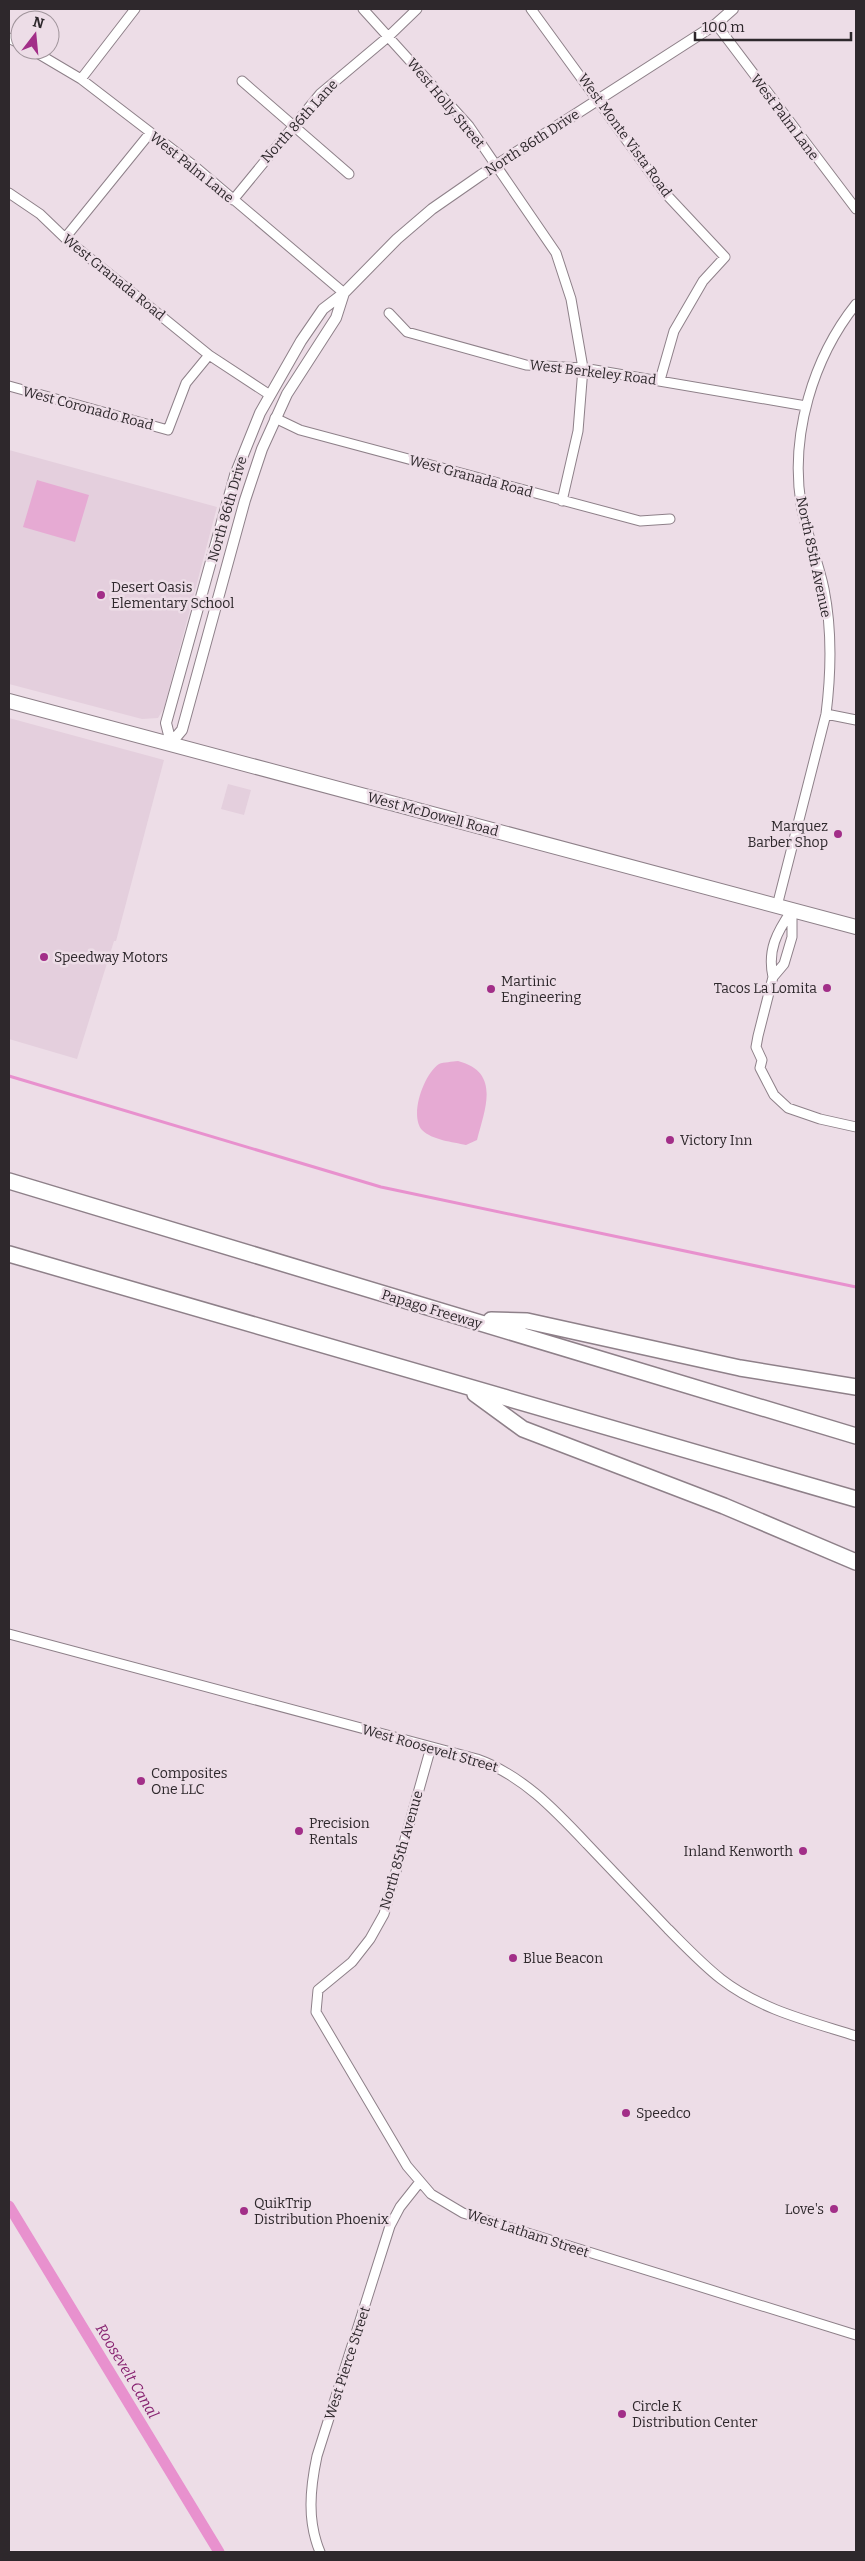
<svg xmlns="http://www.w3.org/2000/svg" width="865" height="2561" font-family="Bitter,serif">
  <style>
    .built { fill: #e4cfdd }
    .green { fill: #e6aad3 }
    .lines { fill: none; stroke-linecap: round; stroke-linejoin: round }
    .stream { stroke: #e891ce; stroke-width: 3 }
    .canal { stroke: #e891ce; stroke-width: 11 }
    .minor-casing { stroke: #8e8089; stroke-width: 11 }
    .tertiary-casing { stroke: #8e8089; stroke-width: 12 }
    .primary-casing { stroke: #8e8089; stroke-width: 16 }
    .motorway-casing { stroke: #8e8089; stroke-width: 18 }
    .minor { stroke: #fff; stroke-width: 9 }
    .tertiary { stroke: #fff; stroke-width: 10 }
    .primary { stroke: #fff; stroke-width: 14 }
    .motorway { stroke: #fff; stroke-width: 15 }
    .poi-dot { fill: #a22e88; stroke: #eddde7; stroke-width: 2 }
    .labels { text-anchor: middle; stroke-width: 5; stroke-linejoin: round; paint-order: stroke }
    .street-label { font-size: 14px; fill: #2e282c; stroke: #eddde7 }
    .poi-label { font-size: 14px; fill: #2e282c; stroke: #eddde7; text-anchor: start }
    .water-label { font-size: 15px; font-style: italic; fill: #872270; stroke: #eddde7 }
  </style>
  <rect width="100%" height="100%" fill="#eddde7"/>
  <path class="built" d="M9,450l208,57 -53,201 -6,10 -16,1 -133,-35z
    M9,718l155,42 -48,181h-2l-37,118 -68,-20z
    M228,784l23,6 -7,25 -23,-6z"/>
  <path class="green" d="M37,480l52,15 -14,47 -52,-15z
    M458,1061c43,11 27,48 19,79l-11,5c-13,-3 -34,-5 -44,-15 -13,-15 2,-56 17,-66 5,-2 13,-2 19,-3z"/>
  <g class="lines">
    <path class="stream" d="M9,1076l372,111 475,100"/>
    <path class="canal" d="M9,2206l210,346"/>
    <g class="minor-casing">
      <path id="minor" d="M363,9l106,117 87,127 15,46 12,69 -5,63 -16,70
        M531,9l134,184 60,64 -22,24 -29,50 -14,49
        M716,24l140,185
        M9,38l11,6
        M32,50l49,29 112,86 151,128
        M81,79l54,-70
        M242,81l107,93
        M9,193l31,21 25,24 144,117 61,40
        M233,200l87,-106 69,-58 28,-27
        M65,238l85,-105
        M389,313l18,19 119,33 57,3 223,38
        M9,386l159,44 18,-47 23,-28
        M275,418l25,12 340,91 30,-2
        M826,714l30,6
        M777,906l49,-192c5,-40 6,-85 -2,-125 -6,-29 -18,-56 -23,-85 -11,-69 12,-146 55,-200
        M792,910v27l-8,27 -11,13 -15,59 -2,11 6,13 -2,8 14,27 14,13 32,11 36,8
        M773,977c-6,-27 4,-45 19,-67
        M9,1634l468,125c45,16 77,50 110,85 27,28 54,57 81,85 17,17 34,35 53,50 40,31 88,42 135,57
        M431,1747l-47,167 -14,25 -18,23 -34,28 -2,22 91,154 24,28 32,19 393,122
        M320,2552c-13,-31 -10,-63 -3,-96l73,-230 10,-19 19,-24"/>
    </g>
    <g class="tertiary-casing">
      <path id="tertiary" d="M171,743l-5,-20 69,-248 25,-62 41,-72 22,-32 21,-16 53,-54 35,-30 49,-34 235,-151 17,-15
        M171,743l11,-13 63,-230 17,-51 25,-55 49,-76 8,-25"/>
    </g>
    <g class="primary-casing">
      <path id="primary" d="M9,701l847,226"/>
    </g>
    <g class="motorway-casing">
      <path id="motorway" d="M9,1181l847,255
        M9,1254l847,245
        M491,1320l36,1 213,47 116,19
        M475,1394l48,35 201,77 132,56"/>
    </g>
    <use href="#minor" class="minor"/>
    <use href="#tertiary" class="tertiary"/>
    <use href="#primary" class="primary"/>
    <use href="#motorway" class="motorway"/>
  </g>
  <g class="poi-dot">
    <circle cx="101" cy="595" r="5"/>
    <circle cx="838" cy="834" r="5"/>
    <circle cx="44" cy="957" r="5"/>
    <circle cx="827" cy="988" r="5"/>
    <circle cx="491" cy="989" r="5"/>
    <circle cx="670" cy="1140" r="5"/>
    <circle cx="141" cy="1781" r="5"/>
    <circle cx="299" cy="1831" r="5"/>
    <circle cx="803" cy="1851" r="5"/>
    <circle cx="513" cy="1958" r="5"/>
    <circle cx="626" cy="2113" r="5"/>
    <circle cx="834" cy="2209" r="5"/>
    <circle cx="244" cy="2211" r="5"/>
    <circle cx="622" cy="2414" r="5"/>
  </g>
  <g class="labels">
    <g class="street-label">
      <text transform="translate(446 103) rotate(50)" y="5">West Holly Street</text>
      <text transform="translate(785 117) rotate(53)" y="5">West Palm Lane</text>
      <text transform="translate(299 121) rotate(-48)" y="5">North 86th Lane</text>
      <text transform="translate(625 135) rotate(54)" y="5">West Monte Vista Road</text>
      <text transform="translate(532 142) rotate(-33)" y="5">North 86th Drive</text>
      <text transform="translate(192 167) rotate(39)" y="5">West Palm Lane</text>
      <text transform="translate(114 277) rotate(39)" y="5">West Granada Road</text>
      <text transform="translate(593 372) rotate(7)" y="5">West Berkeley Road</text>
      <text transform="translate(88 408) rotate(15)" y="5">West Coronado Road</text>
      <text transform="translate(471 476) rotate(15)" y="5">West Granada Road</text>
      <text transform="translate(227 509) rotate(-74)" y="5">North 86th Drive</text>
      <text transform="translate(814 557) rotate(78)" y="5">North 85th Avenue</text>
      <text transform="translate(433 814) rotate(15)" y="5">West McDowell Road</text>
      <text transform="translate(432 1309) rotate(17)" y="5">Papago Freeway</text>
      <text transform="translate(430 1748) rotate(16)" y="5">West Roosevelt Street</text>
      <text transform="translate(401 1850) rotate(-74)" y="5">North 85th Avenue</text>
      <text transform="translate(528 2233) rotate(18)" y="5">West Latham Street</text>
      <text transform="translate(347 2363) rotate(-72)" y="5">West Pierce Street</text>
    </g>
    <g class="poi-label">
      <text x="111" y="592">Desert Oasis<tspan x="111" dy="16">Elementary School</tspan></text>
      <text x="828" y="831" text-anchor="end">Marquez<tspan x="828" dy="16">Barber Shop</tspan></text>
      <text x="54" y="962">Speedway Motors</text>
      <text x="501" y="986">Martinic<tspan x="501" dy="16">Engineering</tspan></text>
      <text x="817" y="993" text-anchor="end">Tacos La Lomita</text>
      <text x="680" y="1145">Victory Inn</text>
      <text x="151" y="1778">Composites<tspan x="151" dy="16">One LLC</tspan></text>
      <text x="309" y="1828">Precision<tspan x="309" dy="16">Rentals</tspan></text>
      <text x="793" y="1856" text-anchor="end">Inland Kenworth</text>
      <text x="523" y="1963">Blue Beacon</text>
      <text x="636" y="2118">Speedco</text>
      <text x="254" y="2208">QuikTrip<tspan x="254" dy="16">Distribution Phoenix</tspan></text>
      <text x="824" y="2214" text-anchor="end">Love's</text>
      <text x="632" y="2411">Circle K<tspan x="632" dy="16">Distribution Center</tspan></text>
    </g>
    <g class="water-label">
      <text transform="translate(127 2371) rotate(59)" y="5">Roosevelt Canal</text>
    </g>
  </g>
  <rect width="865" height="2561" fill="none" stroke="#2e282c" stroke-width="20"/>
  <g transform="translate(35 35) rotate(16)"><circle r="24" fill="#eddde7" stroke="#a1959c"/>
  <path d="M0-4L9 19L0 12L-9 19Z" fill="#a22e88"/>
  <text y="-8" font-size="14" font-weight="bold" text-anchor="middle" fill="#2e282c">N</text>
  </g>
  <path d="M695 32v8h156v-8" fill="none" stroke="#2e282c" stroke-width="2.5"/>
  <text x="702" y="32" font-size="15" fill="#2e282c" stroke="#eddde7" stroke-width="4" paint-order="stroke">100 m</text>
</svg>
